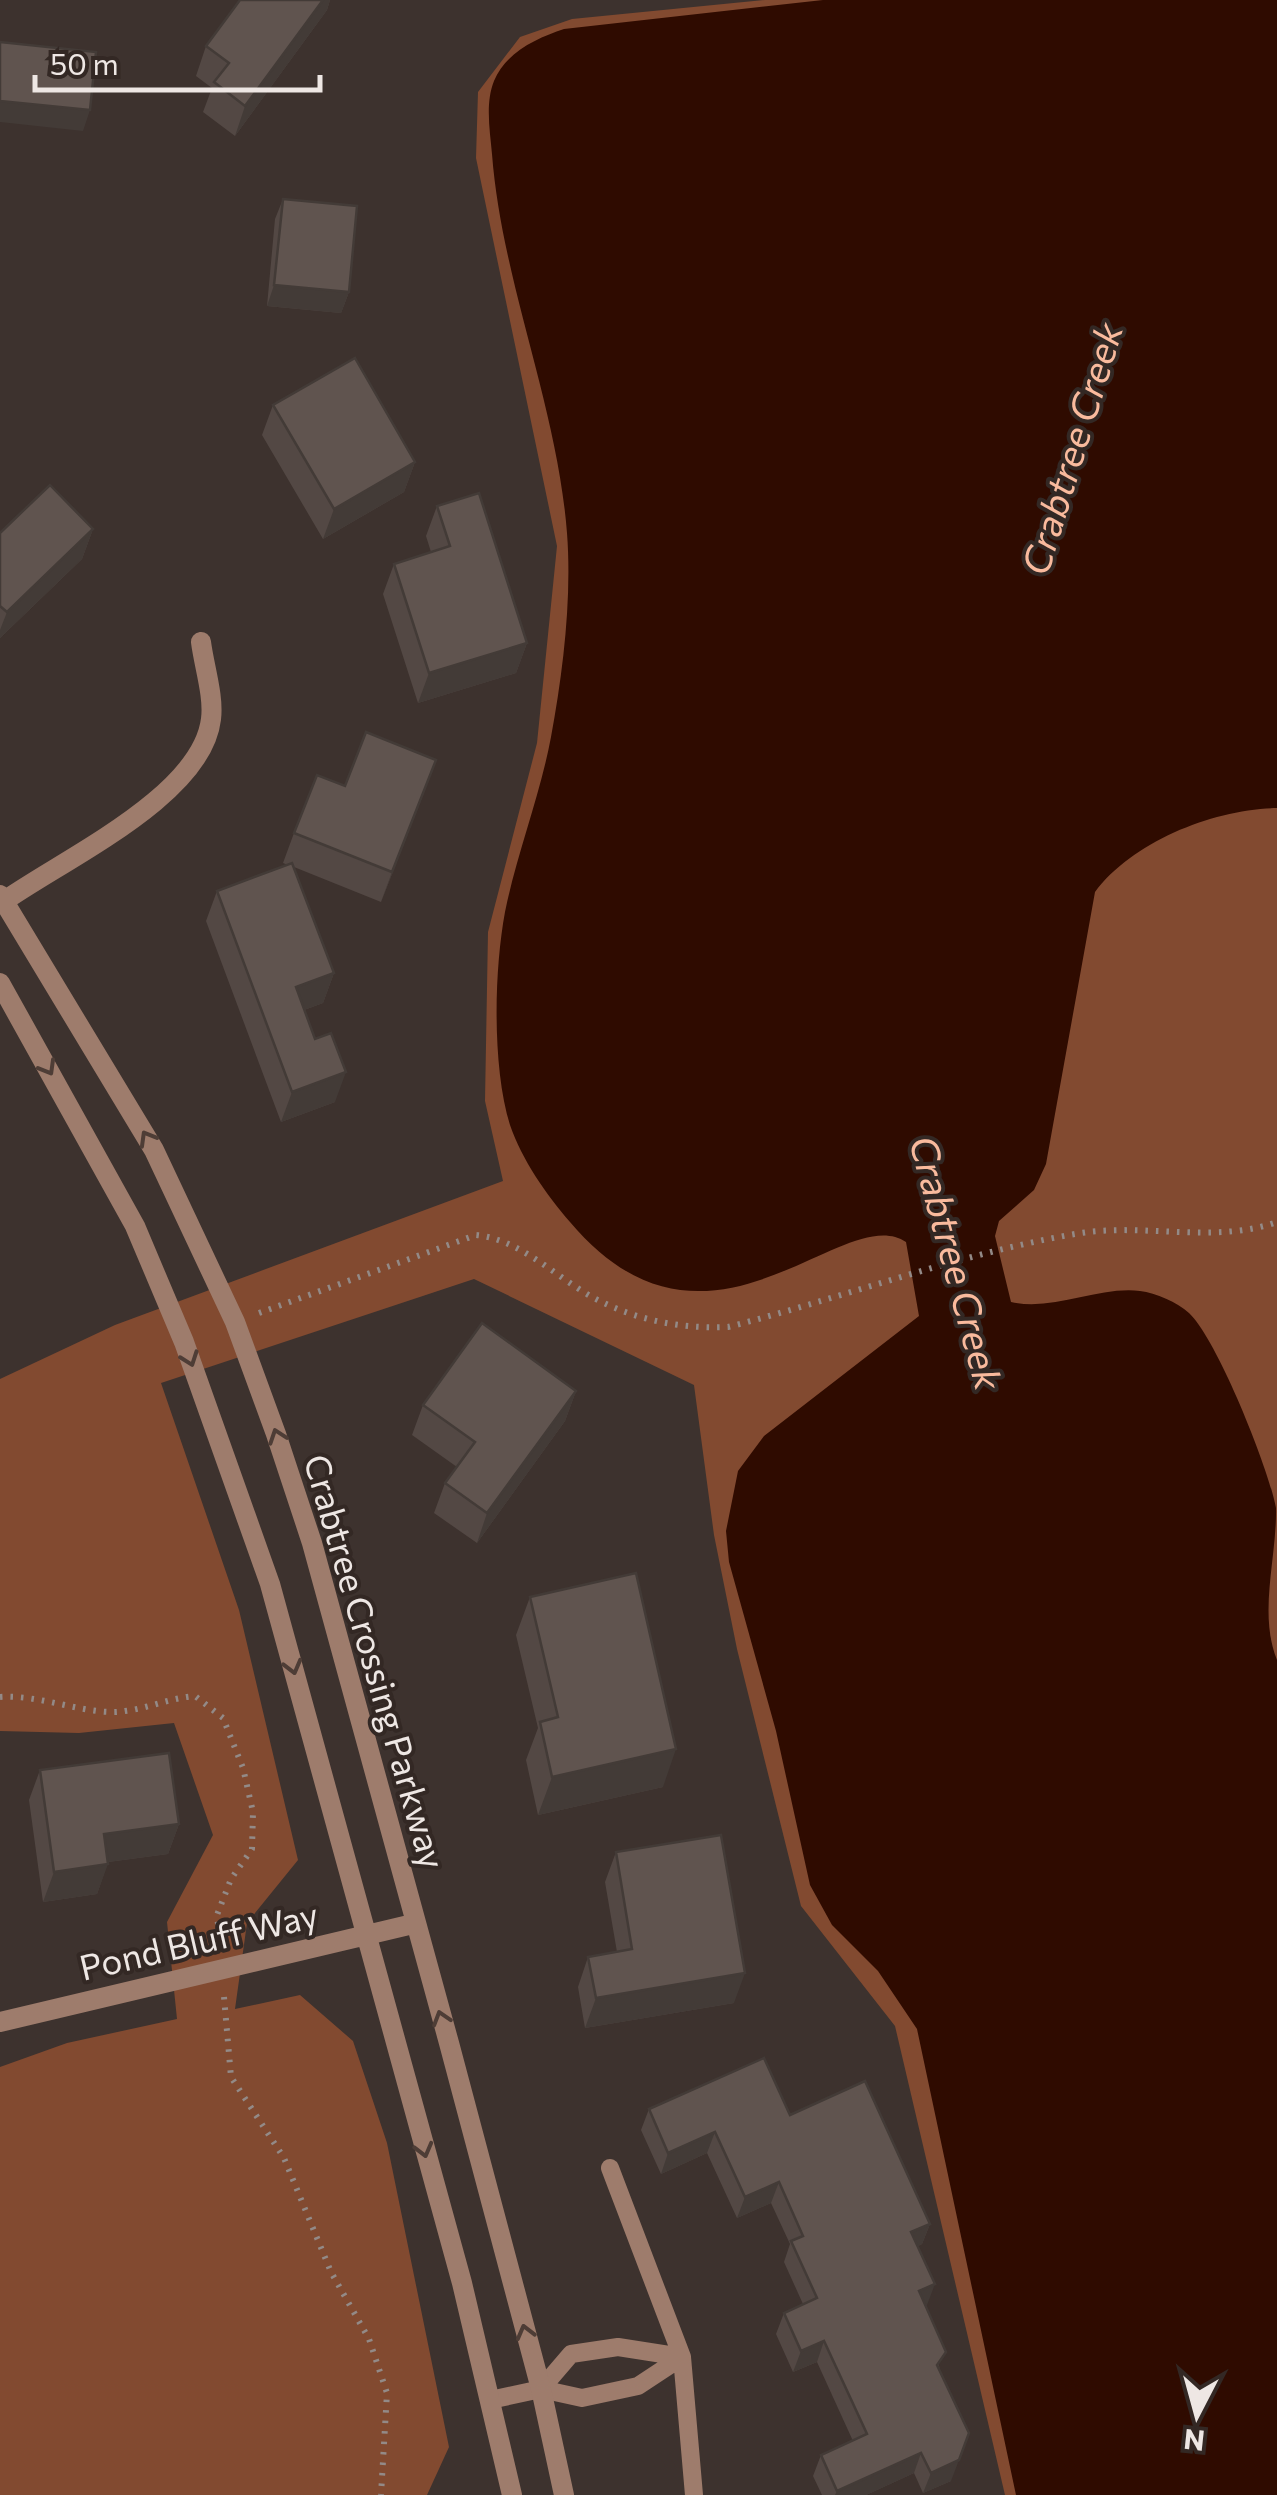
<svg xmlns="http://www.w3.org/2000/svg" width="1277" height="2495" font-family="Commissioner,sans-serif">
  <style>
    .green { fill: #824a30 }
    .water { fill: #2f0b00 }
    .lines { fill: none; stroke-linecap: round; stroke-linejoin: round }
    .path { stroke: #938a87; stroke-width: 6; stroke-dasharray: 2.5 8; stroke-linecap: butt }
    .service { stroke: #9e7c6c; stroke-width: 18 }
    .minor { stroke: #9e7c6c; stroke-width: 20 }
    .wall { fill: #534844 }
    .shaded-wall { fill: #433b37 }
    .building { fill: #60544f; stroke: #433b37; stroke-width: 2.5 }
    .oneway { stroke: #4e3d36 }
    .labels { text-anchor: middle; stroke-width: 8; stroke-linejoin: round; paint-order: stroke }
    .street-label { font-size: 35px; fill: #eee7e4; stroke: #332824 }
    .water-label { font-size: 38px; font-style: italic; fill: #f9ba9d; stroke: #332824 }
  </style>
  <rect width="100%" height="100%" fill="#3d322e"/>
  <path class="green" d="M765,0h512v2495h-272l-110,-469 -94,-120 -64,-257 -23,-114 -20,-150 -220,-106 -313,104 78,227 59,250 -51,63 -12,86 65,-14 53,46 34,102 62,304 -22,48h-427v-428l67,-24 110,-24 -10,-97 46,-87 -39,-112 -95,10 -79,-2v-352l115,-54 388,-144 -18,-80 3,-169 49,-189 20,-197 -81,-388 2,-66 42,-55 52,-18z"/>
  <path class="water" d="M823,0h454v808c-63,1 -144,33 -182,84l-49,272 -12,26 -35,31 -4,15 16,66c41,10 87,-16 129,-11 16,2 37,11 49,22 28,26 80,156 87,195 1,50 -18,105 1,152v835h-261l-99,-466 -39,-58 -46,-46 -22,-40 -34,-154 -47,-169 -3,-31 12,-60 26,-35 155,-120 -13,-74c-63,-43 -197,145 -336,-20 -24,-28 -48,-62 -60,-97 -18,-58 -16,-154 -5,-213 12,-59 35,-116 46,-175 12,-65 21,-138 16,-204 -10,-129 -65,-250 -75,-379 -2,-23 -7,-51 2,-73 12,-29 43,-43 70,-52z"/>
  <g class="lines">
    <path class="path" d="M259,1313l217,-78c43,4 79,41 116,62 43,23 88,32 136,30 118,-30 232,-74 353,-94 64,-10 134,11 196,-11
      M0,1697c42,-3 90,20 125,14 24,-3 45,-13 70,-15l28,22 20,50 10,44 -1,37 -21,30 -14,36 3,28
      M224,1997l7,80 53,81 47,114 38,67 18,54 -6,102"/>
    <path class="service" d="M610,2168l72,189 12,138
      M541,2389l30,-35 47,-7 64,10
      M490,2400l51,-11 41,9 56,-12 44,-29"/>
    <path class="minor" d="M0,895l154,255 81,172 41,112 36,109 137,500 92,346 23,106
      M0,904c61,-44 202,-107 211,-185 3,-23 -7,-53 -10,-77
      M0,983l135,243 49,116 86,242 192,699 50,212
      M0,2022l413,-98"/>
  </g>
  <path class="wall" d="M240,0h90l-3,10 -92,126 -32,-24 9,-24 -16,-12 10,-30z
    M283,199l66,93 -8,21 -74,-7 8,-87z
    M273,405l142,57 -11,30 -81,47 -61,-104z
    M437,506l90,137 -11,30 -98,30 -35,-109 11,-30 37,-12 -5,-16z
    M93,529l-11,30 -82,79v-105z
    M345,786l80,4 -44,112 -87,-35 40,106 -11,30 -19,7 31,92 -54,20 -75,-201 11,-30 71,-26 -5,-2 11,-30z
    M576,1391l-11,30 -88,122 -43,-30 11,-30 12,-16 -45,-32 11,-30z
    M530,1597l133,190 -125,28 -12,-55 12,-32 -22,-93z
    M40,1770l139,54 -11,30 -60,8 -11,32 -54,8 -14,-102z
    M616,1852l118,151 -149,25 -7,-41 10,-30 29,-5 -12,-70z
    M649,2109l141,6 140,109 -8,20 -4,2 9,59 -2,1 15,64 11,111 -28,12 -9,-20 -48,22h-44l-9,-19 8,-21 32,-14 -36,-79 -24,10 -17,-38 8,-21 19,-9 -19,-42 6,-18 -19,-41 -34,15 -30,-65 -46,21 -20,-44z"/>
  <path class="shaded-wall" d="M323,0h7l-3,10 -92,126 10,-30z
    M0,101l90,9 -7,21 -83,-9z
    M274,285l75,7 -8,21 -74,-7z
    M415,462l-11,30 -81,47 11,-30z
    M93,529l-11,30 -82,79v-8l7,-18z
    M527,643l-11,30 -98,30 11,-30z
    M436,760l-11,30 -44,112 11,-30z
    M334,973l-11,30 -38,14 11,-30z
    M346,1072l-11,30 -54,20 11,-30z
    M576,1391l-11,30 -88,122 10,-30z
    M676,1749l-13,38 -125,28 14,-38z
    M179,1824l-11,30 -75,10 11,-30z
    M108,1864l-11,30 -54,8 11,-30z
    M745,1973l-11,30 -149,25 11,-30z
    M715,2132l-8,21 -46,21 7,-21z
    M779,2182l-8,21 -34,15 8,-21z
    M930,2224l-8,20 -18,9 7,-21z
    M935,2284l-8,21 -16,7 8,-21z
    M824,2341l-7,21 -24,10 8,-21z
    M921,2453l-7,20 -48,22h-31l2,-4z
    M959,2460l-8,21 -28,12 8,-20z"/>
  <path class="building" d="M240,0h83l-78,106 -31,-24 15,-19 -23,-17z
    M0,42l96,10 -6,58 -90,-9z
    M283,199l74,7 -8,86 -75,-7z
    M355,358l60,104 -81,47 -61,-104z
    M50,485l43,44 -86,83 -7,-6v-73z
    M479,493l48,150 -98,30 -35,-109 56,-18 -13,-40z
    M366,732l70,28 -44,112 -98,-39 23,-58 28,11z
    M292,863l42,110 -38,14 19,52 16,-6 15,39 -54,20 -75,-201z
    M482,1323l94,68 -89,122 -42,-30 30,-41 -52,-37z
    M636,1573l40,176 -124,28 -12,-55 18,-5 -28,-120z
    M169,1753l10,71 -75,10 4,30 -54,8 -14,-102z
    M721,1835l24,138 -149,25 -8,-41 44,-8 -16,-97z
    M764,2058l26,57 75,-34 65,143 -19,8 24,52 -16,7 27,61 -9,13 32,68 -10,27 -28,13 -10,-20 -84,38 -16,-36 46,-21 -43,-93 -23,10 -17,-38 33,-15 -26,-57 12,-5 -24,-54 -34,15 -30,-65 -47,21 -19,-44z"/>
  <defs><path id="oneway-chevron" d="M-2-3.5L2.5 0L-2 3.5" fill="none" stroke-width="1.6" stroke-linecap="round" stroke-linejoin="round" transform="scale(2.5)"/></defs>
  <g class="oneway">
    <use href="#oneway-chevron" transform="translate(48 1068) rotate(60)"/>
    <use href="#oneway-chevron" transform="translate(147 1138) rotate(-120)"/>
    <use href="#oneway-chevron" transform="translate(190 1359) rotate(70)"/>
    <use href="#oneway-chevron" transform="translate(277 1436) rotate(-109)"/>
    <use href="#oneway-chevron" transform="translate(293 1667) rotate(75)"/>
    <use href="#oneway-chevron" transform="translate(441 2018) rotate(-107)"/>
    <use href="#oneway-chevron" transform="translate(424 2150) rotate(75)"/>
    <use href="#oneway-chevron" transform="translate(525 2332) rotate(-105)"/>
  </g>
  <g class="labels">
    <g class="street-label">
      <text transform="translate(374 1662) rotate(74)" y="12">Crabtree Crossing Parkway</text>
      <text transform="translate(199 1942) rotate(-13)" y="12">Pond Bluff Way</text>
    </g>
    <g class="water-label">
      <text transform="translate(1073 449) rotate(-73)" y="13">Crabtree Creek</text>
      <text transform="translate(955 1263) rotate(75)" y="13">Crabtree Creek</text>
    </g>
  </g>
  <g transform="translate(1197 2415) rotate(186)" stroke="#332824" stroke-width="8" paint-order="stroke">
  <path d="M0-8L18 38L0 25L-18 38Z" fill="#eee7e4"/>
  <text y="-15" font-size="28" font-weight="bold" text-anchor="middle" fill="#eee7e4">N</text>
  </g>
  <path d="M35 75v15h285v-15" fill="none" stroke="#eee7e4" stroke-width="5"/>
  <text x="50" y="75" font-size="30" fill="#eee7e4" stroke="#332824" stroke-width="8" paint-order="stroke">50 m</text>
</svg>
